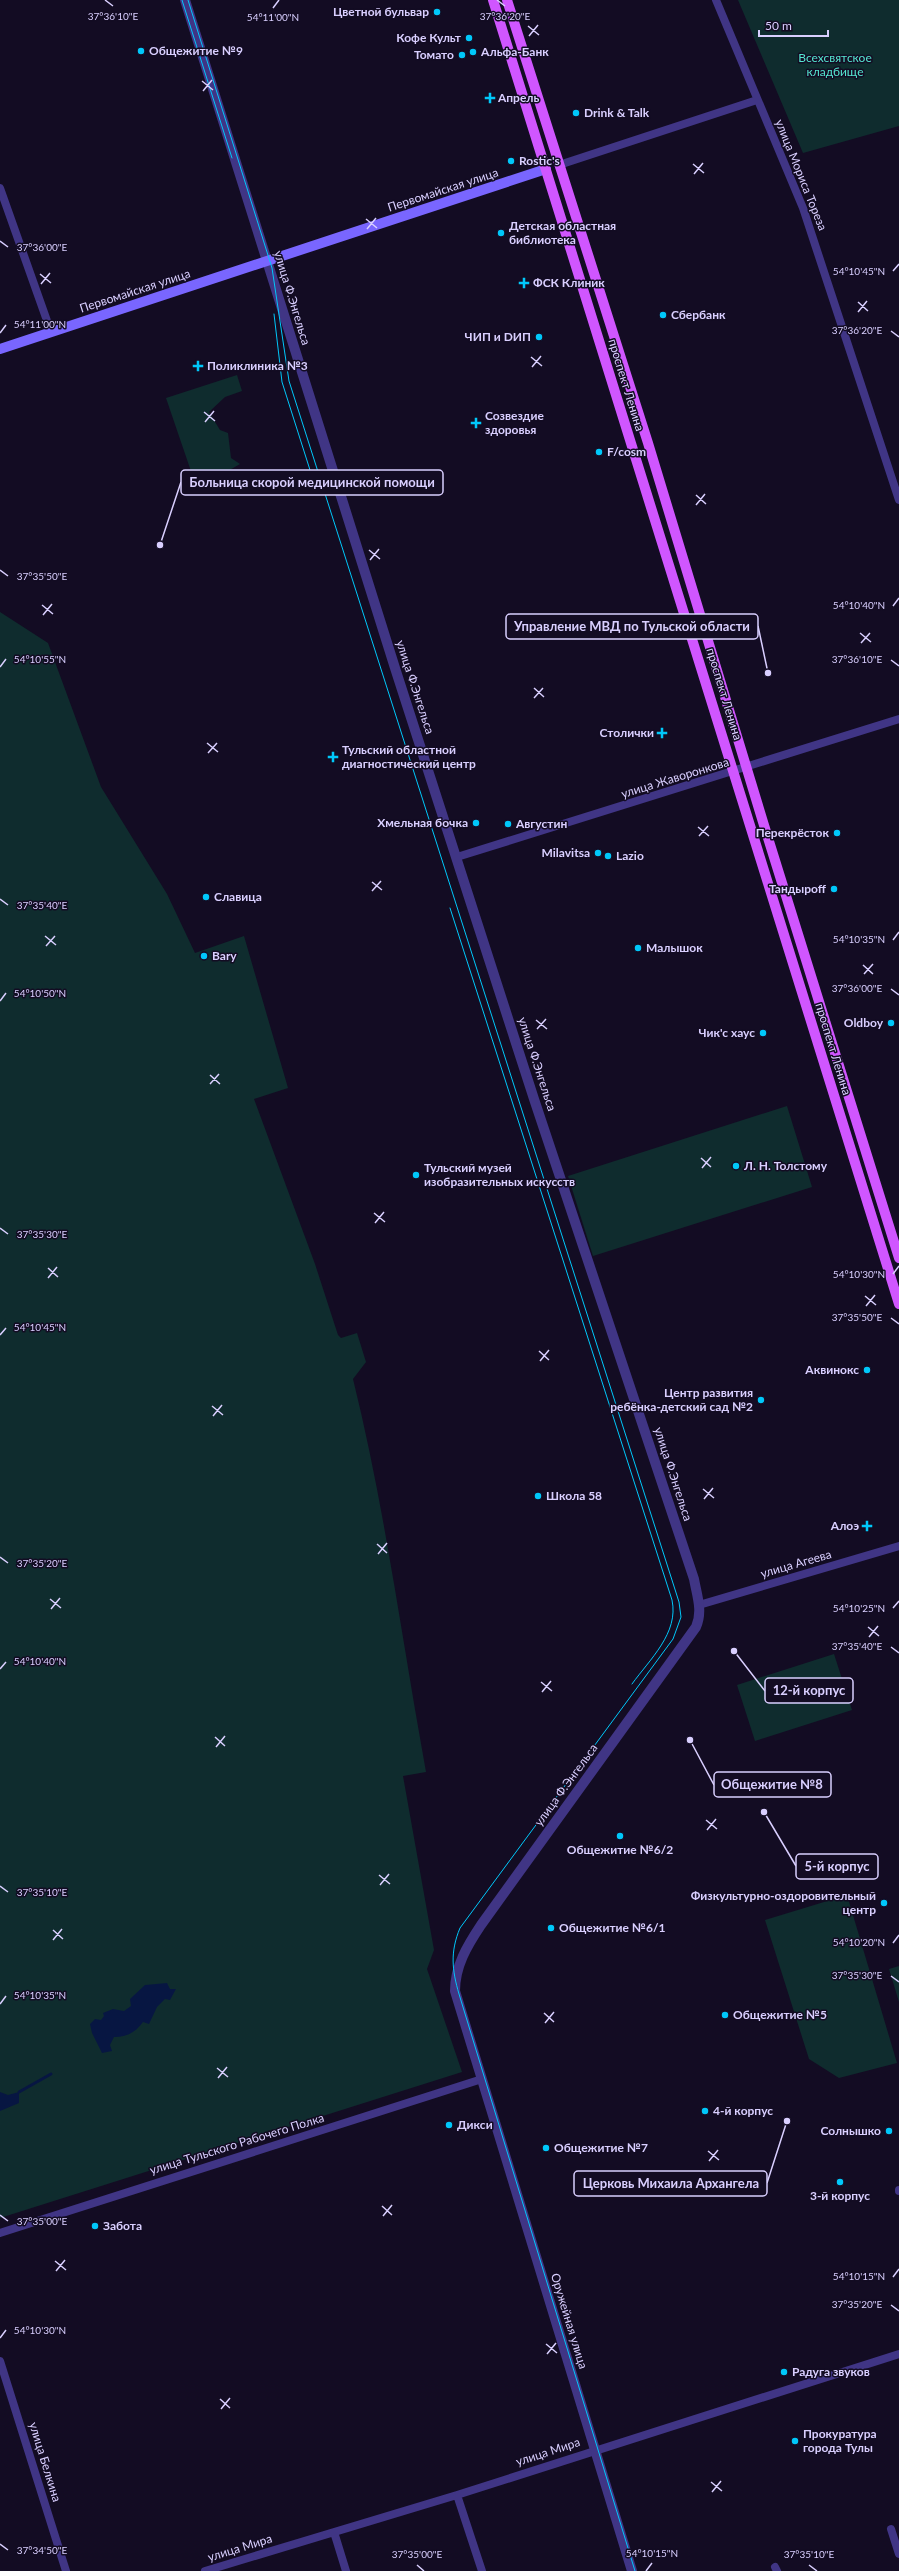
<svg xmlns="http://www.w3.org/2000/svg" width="899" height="2571" font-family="Lato,sans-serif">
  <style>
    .green { fill: #0f2c2e }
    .water { fill: #071642 }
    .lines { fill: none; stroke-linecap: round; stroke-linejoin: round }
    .stream { stroke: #071642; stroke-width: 3 }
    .minor { stroke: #403585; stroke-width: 8 }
    .tertiary { stroke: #403585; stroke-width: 10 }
    .secondary { stroke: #7966ff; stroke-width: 10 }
    .primary { stroke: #d056ff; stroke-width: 10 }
    .tram { stroke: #00c8fa; stroke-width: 1 }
    .ticks { fill: none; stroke: #d9cfff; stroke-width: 1.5 }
    .poi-dot { fill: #00c8fa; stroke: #130c23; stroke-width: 1.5 }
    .labels { text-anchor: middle; stroke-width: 3; stroke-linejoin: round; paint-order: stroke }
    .poi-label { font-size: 12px; font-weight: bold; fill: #d9cfff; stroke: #130c23; text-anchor: start }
    .park-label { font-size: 12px; fill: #54e6d0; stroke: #130c23 }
    .street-label { font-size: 12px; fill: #d9cfff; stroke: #130c23 }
    .ticks-label { font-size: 10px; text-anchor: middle; fill: #d9cfff; stroke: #130c23; stroke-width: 3; stroke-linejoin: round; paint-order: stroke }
    .leader { fill: none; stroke: #d9cfff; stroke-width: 1.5 }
    .callout-dot { fill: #d9cfff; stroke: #130c23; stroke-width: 1.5 }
    .callout { fill: #130c23; stroke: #d9cfff; stroke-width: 1.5 }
    .callout-label { font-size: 13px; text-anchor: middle; font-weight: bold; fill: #d9cfff }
  </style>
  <rect width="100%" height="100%" fill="#130c23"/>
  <path class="green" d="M738,0h161v126l-96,27z
    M237,375l5,16 -17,6 -16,15 11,18 8,3 3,25 9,6 -24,14 -21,5 -29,-85z
    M0,612l48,31 53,144 66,107 28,59 49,-17 44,152 -34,11 61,165 23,71 3,3 16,-5 9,29 -13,17c32,129 49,262 73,393l-23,4 31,174 -7,19 35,103 -462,146z
    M787,1106l25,81 -219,69 -25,-80z
    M834,1654l18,56 -97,31 -18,-56z
    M847,1895l50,168 -58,15 -30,-19 -44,-139z
    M899,1966v36l-10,-33z"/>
  <path class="water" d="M167,1983l3,6h6l-6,11 -5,-1 -8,8 -8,17 -6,-2c-7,10 -16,15 -29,15l-4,8 2,6 -10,2 -10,-20 -2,-9 5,-5 6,1 3,-4 -1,-3 10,-4 11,2 7,-5 -1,-7 15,-14z
    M0,2092l8,3 11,-3v11l-19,8z"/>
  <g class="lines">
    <path class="stream" d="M19,2092l32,-18"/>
    <path class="minor" d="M716,0l87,208 96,292
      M559,165l198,-65
      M0,188l51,144
      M457,857l442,-138
      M699,1605l200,-59
      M899,2190v1
      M0,2233l482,-154
      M0,2361l66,210
      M457,2495l25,76
      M891,2529l8,25
      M334,2532l12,39
      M775,2567l2,4
      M205,2571l252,-76 442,-141"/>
    <path class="tertiary" d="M185,0l210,668 139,431 160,480c3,17 9,32 2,48l-215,298c-14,21 -26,41 -26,66l177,580"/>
    <path class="secondary" d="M0,349l546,-180"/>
    <path class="primary" d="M493,0l406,1304
      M507,0l141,443 115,379 136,436"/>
    <path class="tram" d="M182,0l50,158
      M188,0l84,268 17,113 390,1221 2,15 -8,22 -213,289c-10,24 -8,42 -1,66l176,577
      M274,314l8,68 35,110
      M450,908l222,692c7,33 -22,59 -40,84"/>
  </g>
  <path class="ticks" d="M105,0l8,6M497,0l8,6M273,8l6,-8M528,26l11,9M529,36l9,-11M202,81l11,9M203,91l9,-11M693,164l11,9M694,174l9,-11M366,219l11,9M367,229l9,-11M0,241l8,6M893,271l6,-7M40,274l11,9M41,284l9,-11M858,302l10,9M858,312l9,-11M891,331l8,6M0,333l6,-8M531,357l11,9M532,367l9,-11M204,412l11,9M205,422l9,-11M696,495l10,9M696,505l9,-11M369,550l11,9M370,560l9,-11M0,570l8,6M42,605l11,9M893,606l6,-8M43,615l9,-11M860,633l11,9M861,643l9,-10M891,660l8,6M0,667l6,-8M534,688l10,9M534,698l9,-10M207,743l11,9M208,753l9,-10M698,827l11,9M699,836l9,-10M372,882l10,8M372,891l9,-10M0,899l8,6M45,936l11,9M893,940l6,-8M46,946l9,-10M863,965l10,9M864,974l9,-10M891,989l8,6M0,1001l6,-8M536,1020l11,9M537,1029l9,-10M210,1075l10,9M210,1084l9,-10M701,1158l10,9M702,1168l9,-11M374,1213l11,9M375,1223l9,-11M0,1228l8,6M48,1268l10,9M893,1274l6,-8M48,1278l9,-11M865,1296l11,9M866,1306l9,-11M891,1318l8,6M0,1335l6,-7M539,1351l10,9M540,1361l9,-11M212,1406l11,9M213,1416l9,-11M703,1489l11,9M704,1499l9,-11M377,1544l10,9M378,1554l9,-11M0,1557l8,6M50,1599l11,9M893,1608l6,-7M51,1609l9,-11M868,1627l11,9M869,1637l9,-11M891,1647l8,6M0,1669l6,-7M541,1682l11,9M542,1692l9,-11M215,1737l10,9M216,1747l9,-11M706,1820l11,9M707,1830l9,-11M379,1875l11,9M380,1885l9,-11M0,1886l8,6M53,1930l10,9M53,1940l9,-11M893,1943l6,-8M891,1976l8,6M0,2004l6,-8M544,2013l10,9M545,2023l9,-11M217,2068l11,9M218,2078l9,-11M708,2151l11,9M709,2161l9,-11M382,2206l10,9M0,2215l8,6M383,2216l9,-11M55,2261l11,9M56,2271l9,-11M893,2277l6,-8M891,2305l8,6M0,2338l6,-8M546,2344l11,9M547,2354l9,-11M220,2399l10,9M221,2409l9,-11M711,2482l11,9M712,2492l9,-11M0,2544l8,6M417,2565l7,6M809,2565l8,6M646,2571l6,-8"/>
  <g class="poi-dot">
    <circle cx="437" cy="12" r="4"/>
    <circle cx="469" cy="38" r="4"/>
    <circle cx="141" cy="51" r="4"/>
    <circle cx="473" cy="52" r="4"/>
    <circle cx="462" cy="55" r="4"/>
    <path d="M488 92h4v4h4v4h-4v4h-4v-4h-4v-4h4z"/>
    <circle cx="576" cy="113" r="4"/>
    <circle cx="511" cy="161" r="4"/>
    <circle cx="501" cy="233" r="4"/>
    <path d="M522 277h4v4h4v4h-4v4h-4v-4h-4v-4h4z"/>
    <circle cx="663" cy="315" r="4"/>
    <circle cx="539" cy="337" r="4"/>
    <path d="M196 360h4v4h4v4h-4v4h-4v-4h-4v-4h4z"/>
    <path d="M474 417h4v4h4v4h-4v4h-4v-4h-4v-4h4z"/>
    <circle cx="599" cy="452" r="4"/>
    <path d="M660 727h4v4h4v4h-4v4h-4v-4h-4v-4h4z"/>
    <path d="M331 751h4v4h4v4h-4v4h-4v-4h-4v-4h4z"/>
    <circle cx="476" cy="823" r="4"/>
    <circle cx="508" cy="824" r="4"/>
    <circle cx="837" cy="833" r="4"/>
    <circle cx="598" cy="853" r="4"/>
    <circle cx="608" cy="856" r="4"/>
    <circle cx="834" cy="889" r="4"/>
    <circle cx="206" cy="897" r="4"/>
    <circle cx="638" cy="948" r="4"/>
    <circle cx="204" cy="956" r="4"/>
    <circle cx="891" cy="1023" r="4"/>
    <circle cx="763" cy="1033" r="4"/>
    <circle cx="736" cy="1166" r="4"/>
    <circle cx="416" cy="1175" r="4"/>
    <circle cx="867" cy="1370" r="4"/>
    <circle cx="761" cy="1400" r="4"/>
    <circle cx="538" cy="1496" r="4"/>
    <path d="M865 1520h4v4h4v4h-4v4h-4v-4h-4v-4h4z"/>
    <circle cx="620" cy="1836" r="4"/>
    <circle cx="884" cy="1903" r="4"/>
    <circle cx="551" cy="1928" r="4"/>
    <circle cx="725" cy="2015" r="4"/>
    <circle cx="705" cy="2111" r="4"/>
    <circle cx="449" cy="2125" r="4"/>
    <circle cx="889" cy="2131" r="4"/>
    <circle cx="546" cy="2148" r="4"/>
    <circle cx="840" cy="2182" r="4"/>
    <circle cx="95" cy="2226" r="4"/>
    <circle cx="784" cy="2372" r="4"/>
    <circle cx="795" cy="2441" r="4"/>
  </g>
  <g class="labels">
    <g class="poi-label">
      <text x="429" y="16" text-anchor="end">Цветной бульвар</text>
      <text x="461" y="42" text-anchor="end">Кофе Культ</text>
      <text x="149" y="55">Общежитие №9</text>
      <text x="481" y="56">Альфа-Банк</text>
      <text x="454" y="59" text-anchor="end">Томато</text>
      <text x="498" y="102">Апрель</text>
      <text x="584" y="117">Drink &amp; Talk</text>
      <text x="519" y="165">Rostic's</text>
      <text x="509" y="230">Детская областная<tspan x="509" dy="14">библиотека</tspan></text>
      <text x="533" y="287">ФСК Клиник</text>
      <text x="671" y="319">Сбербанк</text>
      <text x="531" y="341" text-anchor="end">ЧИП и DИП</text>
      <text x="207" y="370">Поликлиника №3</text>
      <text x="485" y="420">Созвездие<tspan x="485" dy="14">здоровья</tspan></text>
      <text x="607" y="456">F/cosm</text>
      <text x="654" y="737" text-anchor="end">Столички</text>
      <text x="342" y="754">Тульский областной<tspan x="342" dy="14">диагностический центр</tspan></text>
      <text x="468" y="827" text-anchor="end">Хмельная бочка</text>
      <text x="516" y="828">Августин</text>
      <text x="829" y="837" text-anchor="end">Перекрёсток</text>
      <text x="590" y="857" text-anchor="end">Milavitsa</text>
      <text x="616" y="860">Lazio</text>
      <text x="826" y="893" text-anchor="end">Тандырoff</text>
      <text x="214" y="901">Славица</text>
      <text x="646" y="952">Малышок</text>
      <text x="212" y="960">Bary</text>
      <text x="883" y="1027" text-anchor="end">Oldboy</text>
      <text x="755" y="1037" text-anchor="end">Чик'с хаус</text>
      <text x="744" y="1170">Л. Н. Толстому</text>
      <text x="424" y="1172">Тульский музей<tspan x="424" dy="14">изобразительных искусств</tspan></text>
      <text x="859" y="1374" text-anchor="end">Аквинокс</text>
      <text x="753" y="1397" text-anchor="end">Центр развития<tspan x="753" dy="14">ребёнка-детский сад №2</tspan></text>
      <text x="546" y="1500">Школа 58</text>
      <text x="859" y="1530" text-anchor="end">Алоэ</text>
      <text x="620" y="1854" text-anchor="middle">Общежитие №6/2</text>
      <text x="876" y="1900" text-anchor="end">Физкультурно-оздоровительный<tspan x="876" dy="14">центр</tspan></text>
      <text x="559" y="1932">Общежитие №6/1</text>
      <text x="733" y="2019">Общежитие №5</text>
      <text x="713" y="2115">4-й корпус</text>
      <text x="457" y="2129">Дикси</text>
      <text x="881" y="2135" text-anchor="end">Солнышко</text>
      <text x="554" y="2152">Общежитие №7</text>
      <text x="840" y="2200" text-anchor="middle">3-й корпус</text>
      <text x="103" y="2230">Забота</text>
      <text x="792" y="2376">Радуга звуков</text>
      <text x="803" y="2438">Прокуратура<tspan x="803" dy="14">города Тулы</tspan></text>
    </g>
    <g class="park-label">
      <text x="835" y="62">Всехсвятское<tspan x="835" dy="14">кладбище</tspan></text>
    </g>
    <g class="street-label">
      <text transform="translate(801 175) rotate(68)" y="4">улица Мориса Тореза</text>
      <text transform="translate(443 190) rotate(-18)" y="4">Первомайская улица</text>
      <text transform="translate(135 291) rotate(-18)" y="4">Первомайская улица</text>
      <text transform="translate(292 298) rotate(73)" y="4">улица Ф.Энгельса</text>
      <text transform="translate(626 385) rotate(73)" y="4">проспект Ленина</text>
      <text transform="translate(415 687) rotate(72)" y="4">улица Ф.Энгельса</text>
      <text transform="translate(724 694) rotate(73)" y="4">проспект Ленина</text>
      <text transform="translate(675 778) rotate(-17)" y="4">улица Жаворонкова</text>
      <text transform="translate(833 1049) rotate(73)" y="4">проспект Ленина</text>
      <text transform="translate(537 1064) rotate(72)" y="4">улица Ф.Энгельса</text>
      <text transform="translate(673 1474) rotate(72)" y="4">улица Ф.Энгельса</text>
      <text transform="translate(796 1564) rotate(-16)" y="4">улица Агеева</text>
      <text transform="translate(566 1785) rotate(-54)" y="4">улица Ф.Энгельса</text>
      <text transform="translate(237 2144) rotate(-17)" y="4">улица Тульского Рабочего Полка</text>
      <text transform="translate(569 2321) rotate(73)" y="4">Оружейная улица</text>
      <text transform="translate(548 2452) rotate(-18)" y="4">улица Мира</text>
      <text transform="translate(45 2462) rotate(73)" y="4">улица Белкина</text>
      <text transform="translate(240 2548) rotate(-17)" y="4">улица Мира</text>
    </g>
  </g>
  <g class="ticks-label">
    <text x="113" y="20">37°36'10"E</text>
    <text x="505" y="20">37°36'20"E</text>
    <text x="273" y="21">54°11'00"N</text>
    <text x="42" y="251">37°36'00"E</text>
    <text x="859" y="275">54°10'45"N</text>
    <text x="40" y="328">54°11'00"N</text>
    <text x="857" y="334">37°36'20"E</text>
    <text x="42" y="580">37°35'50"E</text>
    <text x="859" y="609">54°10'40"N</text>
    <text x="40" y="663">54°10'55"N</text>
    <text x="857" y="663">37°36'10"E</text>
    <text x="42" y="909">37°35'40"E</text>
    <text x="859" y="943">54°10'35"N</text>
    <text x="857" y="992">37°36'00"E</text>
    <text x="40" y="997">54°10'50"N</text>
    <text x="42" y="1238">37°35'30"E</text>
    <text x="859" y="1278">54°10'30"N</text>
    <text x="857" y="1321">37°35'50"E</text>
    <text x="40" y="1331">54°10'45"N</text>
    <text x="42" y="1567">37°35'20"E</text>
    <text x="859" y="1612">54°10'25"N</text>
    <text x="857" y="1650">37°35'40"E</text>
    <text x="40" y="1665">54°10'40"N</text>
    <text x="42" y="1896">37°35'10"E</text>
    <text x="859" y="1946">54°10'20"N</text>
    <text x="857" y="1979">37°35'30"E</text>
    <text x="40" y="1999">54°10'35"N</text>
    <text x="42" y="2225">37°35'00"E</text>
    <text x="859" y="2280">54°10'15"N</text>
    <text x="857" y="2308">37°35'20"E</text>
    <text x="40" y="2334">54°10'30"N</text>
    <text x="42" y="2554">37°34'50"E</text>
    <text x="652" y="2557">54°10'15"N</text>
    <text x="417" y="2558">37°35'00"E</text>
    <text x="809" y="2558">37°35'10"E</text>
  </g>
  <path class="leader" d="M160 545L181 482M768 673L758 626M734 1651L765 1691M690 1740L714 1785M764 1812L796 1866M787 2121L767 2183"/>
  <g class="callout-dot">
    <circle cx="160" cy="545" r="4"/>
    <circle cx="768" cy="673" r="4"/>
    <circle cx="734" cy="1651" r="4"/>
    <circle cx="690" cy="1740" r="4"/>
    <circle cx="764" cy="1812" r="4"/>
    <circle cx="787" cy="2121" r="4"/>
  </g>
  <g class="callout">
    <rect x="181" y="470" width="262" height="25" rx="4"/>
    <rect x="506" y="614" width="252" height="25" rx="4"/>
    <rect x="765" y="1678" width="88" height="25" rx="4"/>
    <rect x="714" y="1772" width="117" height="25" rx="4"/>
    <rect x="796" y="1854" width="82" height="25" rx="4"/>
    <rect x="574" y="2171" width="193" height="25" rx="4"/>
  </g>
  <g class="callout-label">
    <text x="312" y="487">Больница скорой медицинской помощи</text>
    <text x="632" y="631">Управление МВД по Тульской области</text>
    <text x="809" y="1695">12-й корпус</text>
    <text x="772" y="1789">Общежитие №8</text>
    <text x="837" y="1871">5-й корпус</text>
    <text x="671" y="2188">Церковь Михаила Архангела</text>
  </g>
  <path d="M759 30v6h69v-6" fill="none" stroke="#d9cfff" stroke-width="2"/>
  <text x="765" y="30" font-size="12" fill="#d9cfff" stroke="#130c23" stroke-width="3" paint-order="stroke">50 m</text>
</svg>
